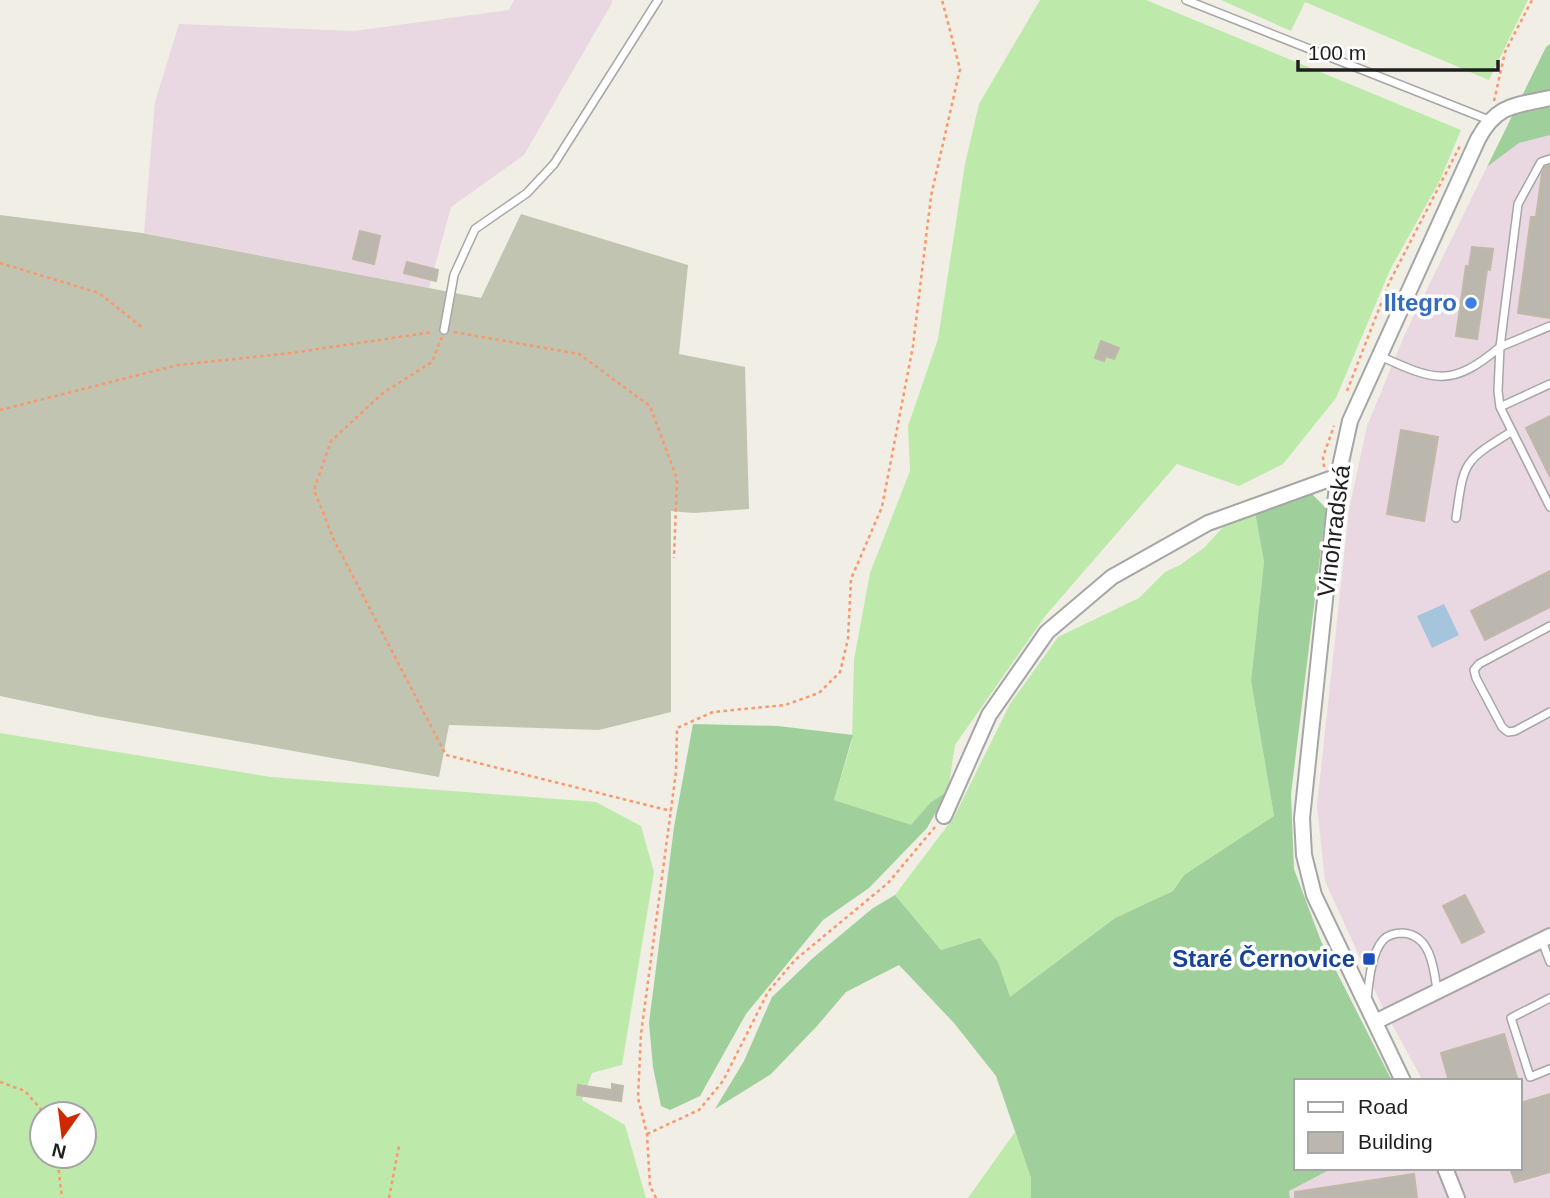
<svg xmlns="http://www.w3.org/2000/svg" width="1550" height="1198" font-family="Helvetica,sans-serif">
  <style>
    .industrial { fill: #e9d7e2 }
    .construction { fill: #c0c4b0 }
    .grass { fill: #bdeaab; fill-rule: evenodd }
    .forest { fill: #9fcf9a }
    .water { fill: #a5c5dd }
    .building { fill: #bcb7ae; stroke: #c1b8a7; stroke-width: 2 }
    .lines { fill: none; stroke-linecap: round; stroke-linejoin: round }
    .service-casing { stroke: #a6a6a6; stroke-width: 10 }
    .minor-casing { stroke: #a6a6a6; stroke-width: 18 }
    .path { stroke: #fa976c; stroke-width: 2.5; stroke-dasharray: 3.5 3.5; stroke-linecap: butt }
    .service { stroke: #fff; stroke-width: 7 }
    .minor { stroke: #fff; stroke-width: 14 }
    .shop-dot { fill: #3f7fe0; stroke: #fff; stroke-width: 2.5 }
    .transit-dot { fill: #1a4fb4; stroke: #fff; stroke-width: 2.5 }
    .labels { text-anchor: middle; stroke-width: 7; stroke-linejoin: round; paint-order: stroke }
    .shop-label { font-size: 24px; font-weight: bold; fill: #366cbe; stroke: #fff; text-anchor: end }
    .street-label { font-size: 24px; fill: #1f1f1f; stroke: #fff }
    .transit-label { font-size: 24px; font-weight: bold; fill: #164399; stroke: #fff; text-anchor: end }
  </style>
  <rect width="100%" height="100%" fill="#f0eee5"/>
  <path class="industrial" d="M514,0h98v3l-88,152 -73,52 -22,81 -285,-55 11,-131 24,-78 175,7 155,-21z
    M1550,135v1063h-260l-1,-7 44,-23h187v-87h-97l-40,-73 -58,-127 -8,-75 32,-296 18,-84 38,-92 82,-167 32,-24z"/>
  <path class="construction" d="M521,214l167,51 -9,89 66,13 4,142 -55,4 -23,-2v201l-72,18 -150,-5 -10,52 -343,-61 -96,-20v-481l142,18 339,65z"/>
  <path class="grass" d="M1040,0h106l315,130 -21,50 -50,90 -54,128 -53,66 -44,22 -62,-22 -131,151 -91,130 -7,46 -17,11 -19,24 -78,-26 18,-59 2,-81 16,-87 40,-102 -2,-45 30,-87 27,-175 14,-60z
    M1221,0h307l-39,80 -184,-78 -14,29z
    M1255,512l9,50 -13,119 23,135 -90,59 -11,16 -58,27 -106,80 -11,-36 -57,-12 -46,-55 59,-78 56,-113 48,-67 81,-39 26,-26 15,-7 25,-18 19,-21z
    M0,733l271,44 325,25 45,24 13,46 -32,193 -30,8 -10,27 43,25 21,73h-646zM42,1114h42v42h-42z
    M1015,1132l16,46v20h-63z"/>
  <path class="forest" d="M1550,44v91l-31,8 -32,24 59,-120z
    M1312,494l14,14 -35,286 3,75 27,72 71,140h-96v87h37l-44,23 1,7h-259v-20l-35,-102 -42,-53 -55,-58 -53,27 -29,34 -46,48 -56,35 29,-48 28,-64 41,-39 60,-50 22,-13 46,55 39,-12 18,24 12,35 105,-79 58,-27 11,-16 90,-59 -23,-135 13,-119 -9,-50z
    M693,724l85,2 75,9 -19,65 77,25 20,-23 17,-11 -21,37 -58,60 -46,32 -77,94 -46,82 -30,14 -9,-4 -8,-39 -4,-44 25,-196z"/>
  <path class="water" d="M1444,604l15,31 -27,13 -15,-32z"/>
  <path class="building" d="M1550,165v153l-32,-5 13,-96h5l6,-44 3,-6z
    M360,231l20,5 -6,28 -21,-5z
    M1472,247l21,2 -3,21 -3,-1 -10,70 -21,-3 10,-70 3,1z
    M407,262l31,8 -2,11 -32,-8z
    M1101,341l18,7 -5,11 -8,-3 -2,5 -9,-3z
    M1550,416v61l-24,-49z
    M1401,430l37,7 -14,84 -37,-7z
    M1550,571v36l-65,33 -14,-29z
    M1465,895l19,37 -22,11 -19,-37z
    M1504,1034l14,47h-69l-8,-28z
    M612,1084l11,2 -2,15 -44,-6 1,-10 34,5z
    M1550,1094v78l-35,10 -5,-14h10v-65z
    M1414,1174l3,24h-122v-6z"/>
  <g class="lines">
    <g class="service-casing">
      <path id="service" d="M1186,0l303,120
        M444,330l10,-55 21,-46 52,-36 27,-29 104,-164
        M1500,347l18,-143 23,-42 9,-3
        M1500,347l50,-21
        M1380,356c55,25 71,32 120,-9l-2,44 2,16 50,100
        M1500,407l50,-23
        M1456,518c8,-56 6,-56 55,-86
        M1550,626l-71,38 -5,6 2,8 26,49 6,5 7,-1 35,-19
        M1542,941l8,21
        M1550,998l-39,20 19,59 20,-8
        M1367,999c2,-17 4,-45 16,-59 5,-5 13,-7 20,-7 28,2 31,36 34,57"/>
    </g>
    <g class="minor-casing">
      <path id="minor" d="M944,816l45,-101 58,-83 65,-55 96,-54 130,-47
        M1375,1022l175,-86
        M1403,1081l-89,-186 -10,-40 -2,-37 36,-342 12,-55 128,-282c19,-35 36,-33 72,-41
        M1445,1168l12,30"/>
    </g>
    <path class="path" d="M1494,101l11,-49 27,-52
      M0,263l99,30 45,36
      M454,332l125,22 71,52 27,73 -3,79
      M442,337l-10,25 -49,31 -52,48 -17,49 20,50 112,215 225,56
      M1347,391l42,-108 71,-137
      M0,410l178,-45 113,-12 142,-21
      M1324,467l-1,-10 11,-31
      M0,1082l25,9 20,23
      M647,1134l52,-24 24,-29 45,-89 27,-32 93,-77 47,-56
      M57,1156l5,42
      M389,1198l10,-52
      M656,1198l-6,-12 -3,-52 -9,-36 3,-64 35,-262 1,-44 36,-16 72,-7 34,-12 21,-21 8,-33 3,-60 31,-72 31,-161 18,-150 29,-127 -18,-69"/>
    <use href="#service" class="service"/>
    <use href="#minor" class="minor"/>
  </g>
  <circle class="shop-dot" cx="1471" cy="303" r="7"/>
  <rect class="transit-dot" x="1362" y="952" width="14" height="14" rx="3.5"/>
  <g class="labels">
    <g class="shop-label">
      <text x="1457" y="311">Iltegro</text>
    </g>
    <g class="street-label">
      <text transform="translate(1334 531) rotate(-83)" y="8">Vinohradská</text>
    </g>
    <g class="transit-label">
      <text x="1355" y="967">Staré Černovice</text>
    </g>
  </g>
  <rect x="1294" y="1079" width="228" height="91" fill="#ffffff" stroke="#a5a5a5" stroke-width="2"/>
  <rect x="1308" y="1102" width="35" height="10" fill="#ffffff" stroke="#a5a5a5" stroke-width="2"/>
  <text x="1358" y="1114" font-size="21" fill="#1f1f1f">Road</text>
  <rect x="1308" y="1132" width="35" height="21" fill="#bcb7ae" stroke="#a5a5a5" stroke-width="2"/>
  <text x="1358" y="1149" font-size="21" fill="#1f1f1f">Building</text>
  <g transform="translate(63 1135) rotate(194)"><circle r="33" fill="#ffffff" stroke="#a5a5a5" stroke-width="2"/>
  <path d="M0-5L12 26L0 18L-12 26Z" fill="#ce2900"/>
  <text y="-10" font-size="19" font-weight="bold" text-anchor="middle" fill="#1f1f1f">N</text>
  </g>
  <path d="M1298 60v10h200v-10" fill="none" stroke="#1f1f1f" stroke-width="3.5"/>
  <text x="1308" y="60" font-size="21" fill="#1f1f1f" stroke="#ffffff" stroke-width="5" paint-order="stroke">100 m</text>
</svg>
